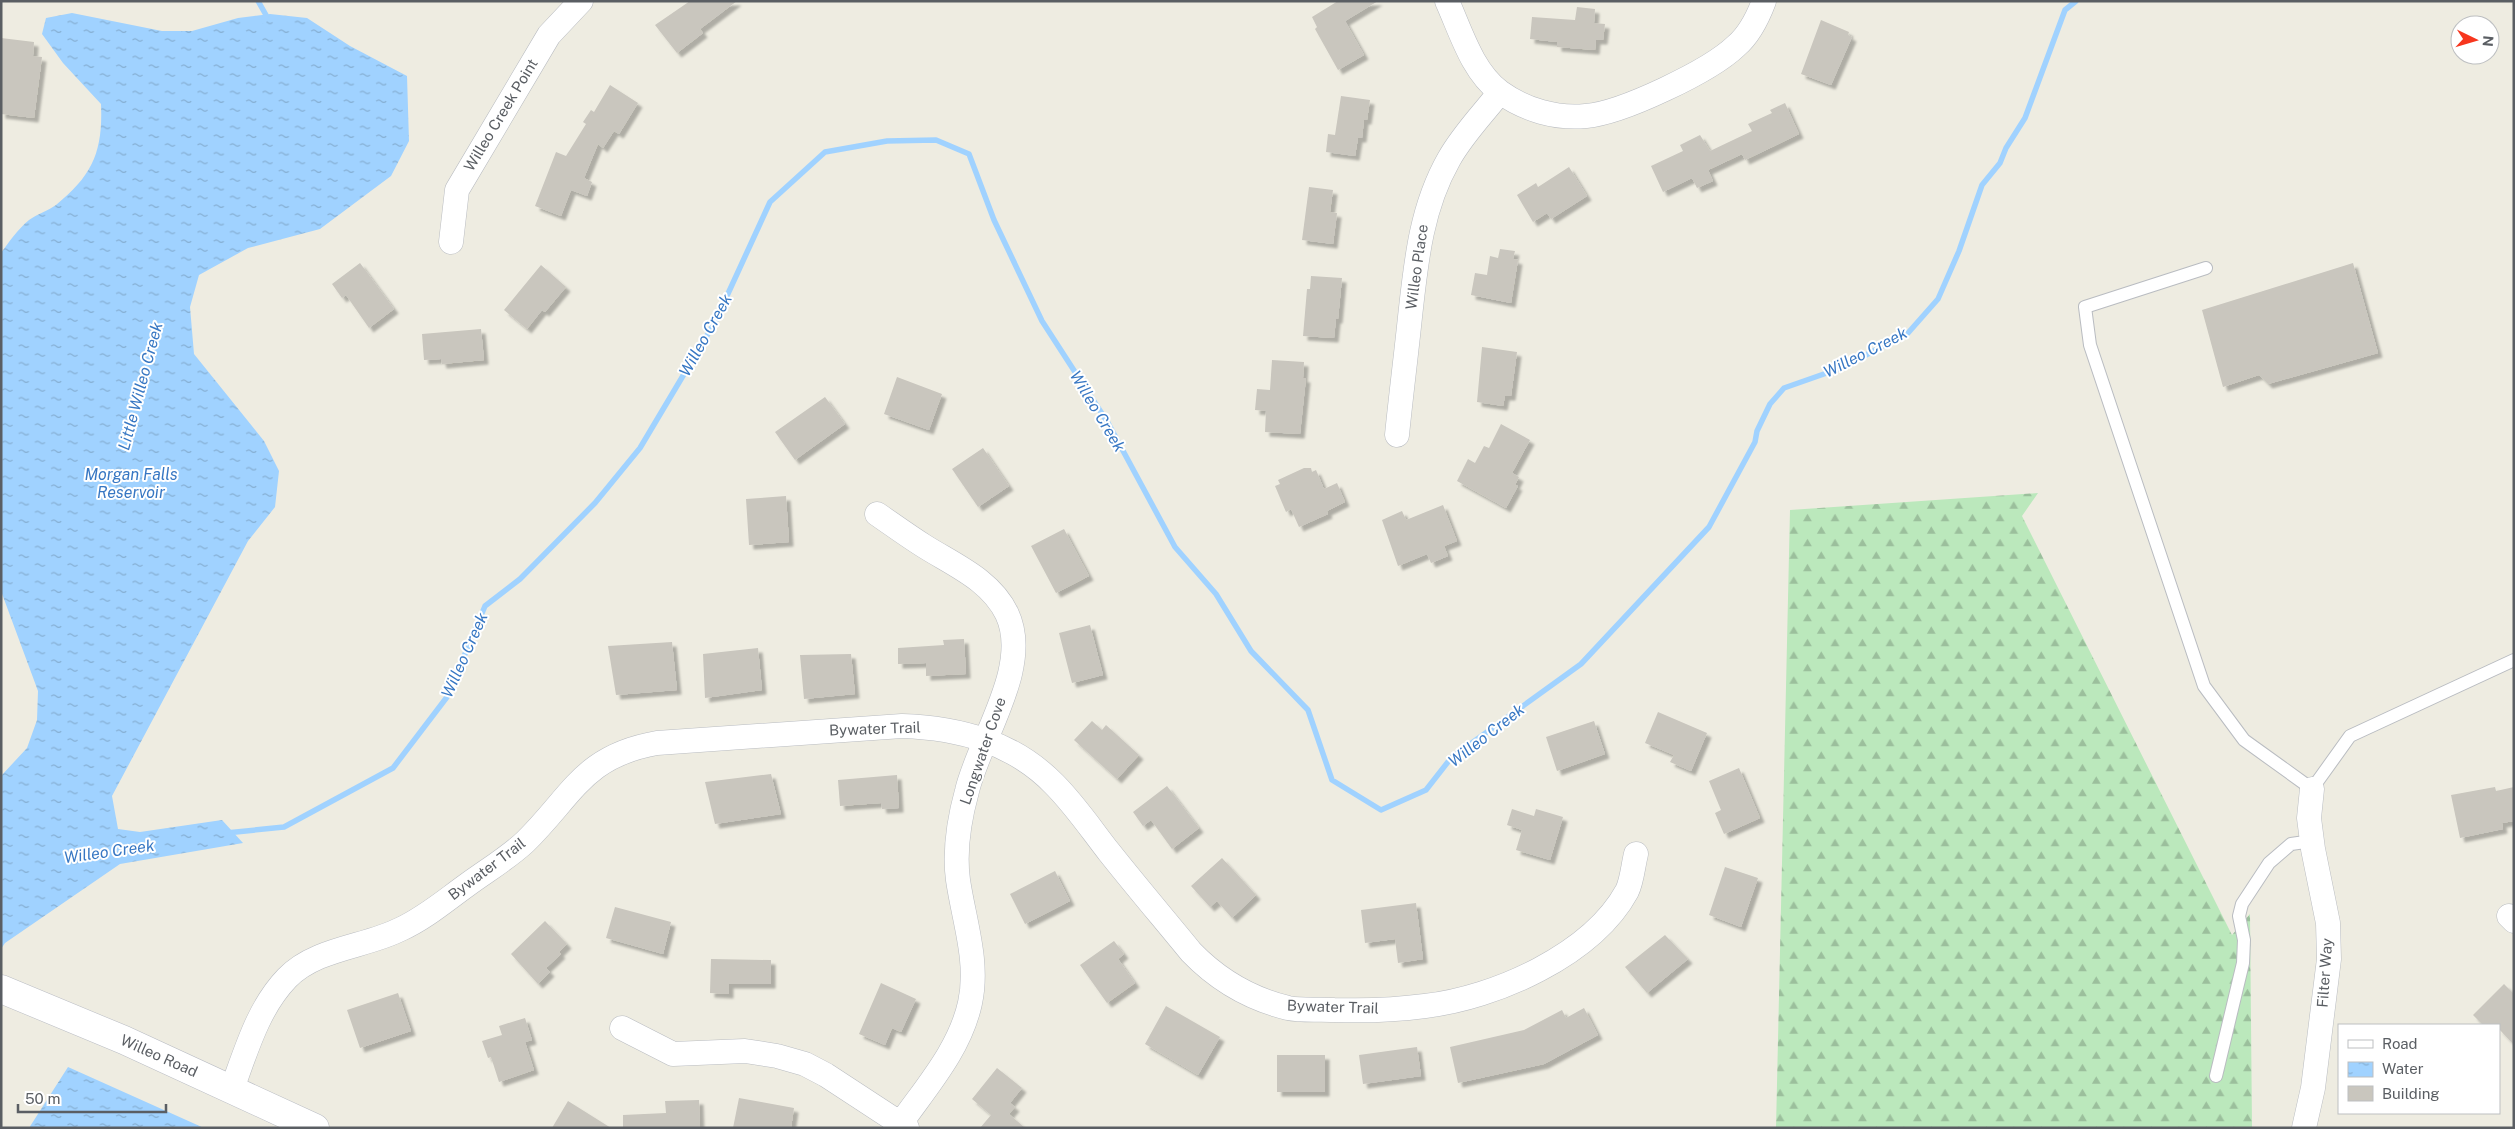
<svg xmlns="http://www.w3.org/2000/svg" width="2515" height="1129" font-family="'Public Sans',sans-serif">
  <style>
    .forest { fill: url(#forest-firs) }
    .water { fill: url(#water-ripples) }
    .lines { fill: none; stroke-linecap: round; stroke-linejoin: round }
    .stream { stroke: #a0d2ff; stroke-width: 5.5 }
    .building { fill: #c9c6be; filter: url(#shadow) }
    .lane-casing { stroke: #b9bcc1; stroke-width: 14 }
    .street-casing { stroke: #b9bcc1; stroke-width: 25 }
    .secondary-casing { stroke: #babdc4; stroke-width: 29 }
    .lane { stroke: #fff; stroke-width: 12 }
    .street { stroke: #fff; stroke-width: 24 }
    .secondary { stroke: #fff; stroke-width: 28 }
    .labels { text-anchor: middle; stroke-width: 4; stroke-linejoin: round; paint-order: stroke }
    .street-label { font-size: 15px; fill: #5a5e63; stroke: #fff }
    .water-label { font-size: 16px; font-style: italic; fill: #3777c3; stroke: #fff }
  </style>
  <defs>
    <pattern id="forest-firs" width="22" height="20" patternUnits="userSpaceOnUse" patternTransform="scale(1.25)"><rect width="22" height="20" fill="#bbe8bc"/><path d="M5 1l3.5 6h-7zM16 11l3.5 6h-7z" fill="#9bbf9c"/></pattern>
    <pattern id="water-ripples" width="26" height="14" patternUnits="userSpaceOnUse" patternTransform="scale(1.25)"><rect width="26" height="14" fill="#a0d2ff"/><path d="M2 4q2-2 4 0t4 0M15 11q2-2 4 0t4 0" fill="none" stroke="#85aed2"/></pattern>
    <filter id="shadow"><feDropShadow dx="4.5" dy="4.5" stdDeviation="1" flood-color="#0004"/></filter>
  </defs>
  <rect width="100%" height="100%" fill="#eeece1"/>
  <path class="forest" d="M2038,493l-16,23 210,419 18,-21 2,214h-476l14,-618z"/>
  <path class="water" d="M72,13l90,18h30l46,-13 32,-4 37,4 43,28 57,30 2,65 -18,35 -71,53 -72,19 -49,27 -9,32 4,47 70,87 15,30 -4,36 -27,34 -136,255 6,33 22,3 82,-12 21,23 -123,21 -115,79 -4,6v-173l26,-28 10,-28 1,-29 -37,-100v-338c8,-11 17,-24 28,-33 8,-6 19,-9 27,-15 37,-30 47,-54 45,-101l-38,-41 -21,-29 4,-16z
    M68,1067l136,61h-175z"/>
  <g class="lines">
    <path class="stream" d="M258,1l8,14 -2,6
      M226,833l58,-6 109,-59 54,-71 38,-91 35,-27 75,-76 45,-55 75,-126 55,-120 55,-50 62,-11 49,-1 33,14 25,66 48,101 66,102 67,124 41,47 35,57 57,59 24,70 49,30 45,-20 25,-32 130,-94 128,-137 46,-85 2,-11 13,-27 14,-16 57,-20 67,-35 30,-34 21,-48 23,-66 18,-22 6,-15 19,-30 40,-108 11,-9"/>
  </g>
  <path class="building" d="M690,1h47l-37,28 3,4 -26,20 -22,-28z
    M1338,1h40l-33,20 19,34 -26,15 -23,-41 2,-2 -5,-10z
    M1577,7l18,2 -1,14 11,1 -2,16h-7l-1,10 -38,-3v-5l-27,-3 2,-22 43,3z
    M1821,20l28,12 -1,3 4,2 -21,48 -30,-11z
    M1,38l33,4 -1,14 9,1 -8,61 -33,-4z
    M610,85l28,18 -19,31 -5,-3 -11,17 -5,-4 -14,34 8,4 -5,14 -16,-6 -10,26 -26,-10 21,-54 10,4 20,-32 -3,-2 8,-12 3,2z
    M1341,96l29,4 -3,20h-3l-2,18h-4l-3,18 -29,-4 2,-18 7,1z
    M1785,103l14,31 -54,26 -3,-6 -34,16 5,11 -16,7 -5,-10 -29,14 -12,-26 32,-15 -3,-6 20,-10 10,16 42,-20 -4,-7 24,-11 -2,-3z
    M1569,167l18,29 -36,23 -4,-6 -14,9 -16,-27 19,-12 2,4z
    M1309,187l24,3 -3,22 7,1 -4,31 -31,-4z
    M1500,249l15,2 -2,8 5,1 -7,43 -40,-8 4,-22 12,2 3,-19 8,2z
    M360,263l34,46 -25,19 -23,-33 -4,3 -10,-14z
    M2353,263l25,90 -110,31 -9,-9 -36,12 -21,-77z
    M541,265l25,22 -21,25 -3,-2 -15,19 -23,-19z
    M1311,276l31,2 -4,41h-2l-2,19 -31,-2 4,-47h3z
    M481,329l3,31 -42,4 -1,-5 -17,1 -2,-26z
    M1482,347l35,5 -6,44h-6l-2,10 -26,-4z
    M1272,360l32,2 -1,16h3l-6,56 -35,-2 1,-21 -11,-1 2,-21 13,1z
    M897,377l45,17 -13,36 -45,-16z
    M825,397l20,27 -50,36 -20,-28z
    M1501,424l29,16 -18,33 7,4 -4,8 3,1 -12,22 -49,-27 11,-22 7,4 9,-17 5,2z
    M983,448l26,38 -31,21 -26,-38z
    M1304,468h7l1,4 4,-2 8,19 13,-6 8,19 -18,9 1,3 -29,13 -8,-18 -5,3 -11,-26 5,-2 -2,-4z
    M786,496l3,46 -40,3 -3,-46z
    M1443,505l14,36 -13,5 4,10 -17,7 -4,-9 -29,12 -16,-46 20,-9 4,9z
    M1064,529l25,47 -33,17 -25,-47z
    M1090,625l13,50 -31,8 -13,-50z
    M964,639l2,35 -40,2v-13l-28,1v-16l46,-3 -1,-5z
    M672,642l5,48 -61,5 -8,-49z
    M758,648l4,42 -57,8 -2,-44z
    M851,654l4,40 -51,5 -4,-44z
    M1658,712l49,21 -16,38 -21,-9 4,-7 -29,-12z
    M1092,721l10,9 4,-5 33,30 -22,24 -43,-39z
    M1594,721l11,33 -48,17 -11,-34z
    M1739,768l21,50 -36,16 -9,-21 6,-3 -12,-29z
    M771,774l10,40 -66,10 -10,-42z
    M897,775l2,33 -17,1 -1,-6 -41,3 -2,-26z
    M1167,786l32,42 -27,21 -21,-29 -8,6 -10,-14z
    M2495,787l1,4 18,-4v34l-12,2 1,6 -43,9 -9,-43z
    M1512,809l22,7 2,-7 27,8 -13,43 -34,-10 6,-20 -15,-5z
    M1222,858l34,37 -24,23 -15,-17 -7,6 -19,-21z
    M1725,867l33,11 -17,49 -32,-12z
    M1055,871l15,30 -45,23 -15,-30z
    M1416,903l7,56 -25,4 -3,-24 -30,4 -4,-33z
    M615,907l56,15 -8,32 -57,-16z
    M545,921l22,23 -8,8 2,2 -15,14 4,4 -12,12 -27,-30z
    M1665,935l23,24 -41,34 -22,-26z
    M1114,941l10,13 -6,5 17,24 -28,20 -27,-38z
    M711,959l60,1v24h-42v10l-19,-1z
    M881,983l35,16 -15,33 -9,-4 -7,17 -26,-11z
    M2504,984l10,10v51l-15,-16v-4h-16l-10,-10z
    M398,993l13,38 -51,17 -13,-38z
    M1166,1006l54,31 -22,38 -53,-31z
    M1584,1008l14,27 -54,29 -86,19 -8,-36 74,-17 38,-20 4,8z
    M525,1018l7,22 -7,2 9,28 -35,12 -8,-25 -3,1 -6,-17 20,-6 -3,-9z
    M1417,1047l4,29 -58,8 -4,-29z
    M1277,1055h48v37h-48z
    M997,1068l25,20 -12,15 5,4 -6,7 16,14h-45l11,-13 -19,-16z
    M739,1098l55,10 -3,20h-58z
    M699,1100l1,28h-77v-13l43,-2 -1,-12z
    M568,1101l43,27h-59z"/>
  <g class="lines">
    <g class="lane-casing">
      <path id="lane" d="M2206,268l-121,39 5,38 114,341 40,54 68,49 38,-53 164,-76
        M2216,1076l27,-113 1,-23 -5,-24 3,-12 27,-41 22,-19 21,-3"/>
    </g>
    <g class="street-casing">
      <path id="street" d="M1447,1c14,31 25,70 53,91 25,18 56,27 86,24 36,-3 124,-45 150,-70 13,-11 22,-29 28,-45
        M451,242l6,-52 92,-155 32,-34
        M1397,435c4,-40 9,-79 13,-118 6,-55 11,-109 39,-158 14,-25 34,-45 51,-67
        M877,514c16,11 31,22 47,32 30,19 67,34 83,68 25,53 -28,125 -40,177 -8,29 -13,59 -9,89 6,41 21,82 12,123 -10,46 -43,83 -69,120
        M2509,916l5,5
        M622,1028l51,26 72,-3 32,5 28,8 21,11 81,53
        M232,1089c14,-38 26,-81 55,-111 29,-30 79,-31 114,-49 24,-11 45,-29 66,-44 19,-14 41,-27 58,-43 48,-47 58,-86 132,-99l245,-17c57,2 111,16 152,58 21,21 37,45 55,68 27,34 55,67 82,100 27,28 60,47 97,56 14,3 31,1 46,2 30,1 61,0 91,-4 70,-8 167,-51 202,-115 5,-10 6,-25 9,-37
        M2304,1128l9,-40 16,-129 -1,-36 -15,-74 -4,-31 3,-29"/>
    </g>
    <g class="secondary-casing">
      <path id="secondary" d="M1,989l123,51 191,88"/>
    </g>
    <use href="#lane" class="lane"/>
    <use href="#street" class="street"/>
    <use href="#secondary" class="secondary"/>
  </g>
  <g class="labels">
    <g class="street-label">
      <text transform="translate(501 115) rotate(-59)" y="5">Willeo Creek Point</text>
      <text transform="translate(1417 267) rotate(-82)" y="5">Willeo Place</text>
      <text transform="translate(875 729) rotate(-2)" y="5">Bywater Trail</text>
      <text transform="translate(983 751) rotate(-71)" y="5">Longwater Cove</text>
      <text transform="translate(487 869) rotate(-37)" y="5">Bywater Trail</text>
      <text transform="translate(2325 973) rotate(-86)" y="5">Filter Way</text>
      <text transform="translate(1333 1007) rotate(2)" y="5">Bywater Trail</text>
      <text transform="translate(159 1056) rotate(24)" y="5">Willeo Road</text>
    </g>
    <g class="water-label">
      <text transform="translate(705 335) rotate(-61)" y="6">Willeo Creek</text>
      <text transform="translate(1865 352) rotate(-27)" y="6">Willeo Creek</text>
      <text transform="translate(140 386) rotate(-75)" y="6">Little Willeo Creek</text>
      <text transform="translate(1098 411) rotate(59)" y="6">Willeo Creek</text>
      <text x="131" y="480">Morgan Falls<tspan x="131" dy="18">Reservoir</tspan></text>
      <text transform="translate(464 655) rotate(-66)" y="6">Willeo Creek</text>
      <text transform="translate(1486 735) rotate(-38)" y="6">Willeo Creek</text>
      <text transform="translate(109 851) rotate(-8)" y="6">Willeo Creek</text>
    </g>
  </g>
  <rect width="2515" height="1129" fill="none" stroke="#5a5e63" stroke-width="5"/>
  <rect x="2338" y="1024" width="162" height="90" fill="#ffffff" stroke="#bdbfc1"/>
  <rect x="2348" y="1040" width="25" height="8" fill="#ffffff" stroke="#bdbfc1"/>
  <text x="2382" y="1049" font-size="15" fill="#5a5e63">Road</text>
  <rect x="2348" y="1062" width="25" height="15" fill="url(#water-ripples)" stroke="#bdbfc1"/>
  <text x="2382" y="1074" font-size="15" fill="#5a5e63">Water</text>
  <rect x="2348" y="1086" width="25" height="15" fill="#c9c6be" stroke="#bdbfc1"/>
  <text x="2382" y="1099" font-size="15" fill="#5a5e63">Building</text>
  <g transform="translate(2475 40) rotate(95)"><circle r="24" fill="#ffffff" stroke="#bdbfc1"/>
  <path d="M0-4L9 19L0 12L-9 19Z" fill="#f7361e"/>
  <text y="-8" font-size="14" font-weight="bold" text-anchor="middle" fill="#5a5e63">N</text>
  </g>
  <path d="M18 1104v8h148v-8" fill="none" stroke="#5a5e63" stroke-width="2.5"/>
  <text x="25" y="1104" font-size="15" fill="#5a5e63" stroke="#ffffff" stroke-width="4" paint-order="stroke">50 m</text>
</svg>
